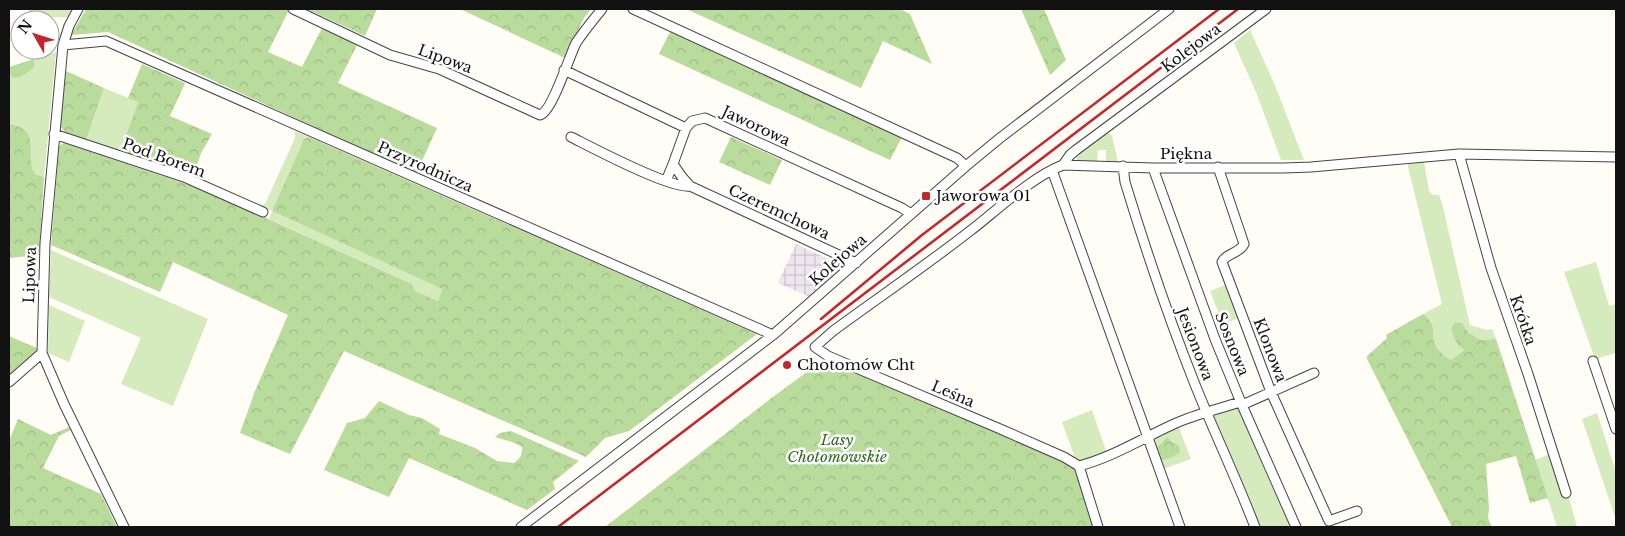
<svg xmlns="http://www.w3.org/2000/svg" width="1625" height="536" font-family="'Libre Baskerville',serif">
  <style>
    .industrial { fill: url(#industrial-grid) }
    .grass { fill: #d5ebbd }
    .forest { fill: url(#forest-crowns) }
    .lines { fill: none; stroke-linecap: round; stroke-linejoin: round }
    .minor-casing { stroke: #444; stroke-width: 11 }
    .minor { stroke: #fff; stroke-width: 9 }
    .rail { stroke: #c4262e; stroke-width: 2.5 }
    .poi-dot { fill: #c4262e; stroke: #fff; stroke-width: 2 }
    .labels { text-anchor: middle; stroke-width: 5; stroke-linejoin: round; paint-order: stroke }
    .street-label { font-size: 15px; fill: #111; stroke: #fff }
    .poi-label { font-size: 15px; fill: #111; stroke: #fff; text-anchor: start }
    .park-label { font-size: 15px; font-style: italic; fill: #2f6b1f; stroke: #fff }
  </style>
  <defs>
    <pattern id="industrial-grid" width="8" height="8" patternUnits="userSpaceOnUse" patternTransform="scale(1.25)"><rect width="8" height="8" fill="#eee6ef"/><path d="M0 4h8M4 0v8" fill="none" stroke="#cbc4cc"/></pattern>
    <pattern id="forest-crowns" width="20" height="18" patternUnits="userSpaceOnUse" patternTransform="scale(1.25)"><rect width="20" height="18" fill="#b9dc9c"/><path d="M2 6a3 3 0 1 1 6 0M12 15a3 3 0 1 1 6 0" fill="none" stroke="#9ebc85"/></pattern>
  </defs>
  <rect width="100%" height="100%" fill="#fffdf5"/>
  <path class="industrial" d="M796,244l45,21 -5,5 2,3 -28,24 -32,-14z"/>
  <path class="grass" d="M29,9h43l-4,8 -39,1z
    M1250,30l24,53 30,77h-23l-25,-68 -22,-49z
    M56,52l-12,125 -9,-1 -4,-11v-18l-21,-23h-1v-52l2,5 23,-10v-8z
    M104,88l34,14 -18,50 -34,-12z
    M295,131l14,6 -5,2 -32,72 170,78 -4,12 -23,-10 -3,-7 -143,-65 3,-8 -12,-5 5,-2 30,-66z
    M1108,132l4,4 6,26 -12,1v-13h-8l-1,12h-20l-1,-8 1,-2z
    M1424,162l5,29 4,4h6l3,8 28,122 17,5 5,-1 4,10 -15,1 -12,-7 -7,-10 -7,-1 -4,6c2,10 5,16 13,22l-13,10c-5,-3 -12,-8 -15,-14 -8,-15 5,-17 -13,-32l19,-10 -34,-137v-4z
    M51,250l157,69 -35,87 -52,-22 20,-46 -92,-41z
    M1596,262l13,44 7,-2v49l-21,6 -31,-87z
    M1228,284l12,34 -17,6 -13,-33z
    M49,305l36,16 -16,41 -21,-9z
    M1239,404l55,123h-37l-45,-113z
    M1092,410l15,44 -23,9 -9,-5 -13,-36z
    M1597,413l19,59v48l-34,-101z
    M1178,425l13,34 -28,10 -3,-8 13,-4 5,-12 -6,-5 -7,-2 -3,5 -7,5 -2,-8 2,-4z
    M1552,453l16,42 9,32h-20l-22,-67z"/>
  <path class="forest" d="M86,9h138l2,1 4,-1h56l3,1 -21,42 34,15 21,-41 35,17 -20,40 99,45 -21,46 -308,-142 -37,3z
    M307,9h70l-12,27z
    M460,9h131l-7,9 -19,40z
    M686,9h214l10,5 22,50 -49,-23 -22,47z
    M1021,9h23l22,51 -16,15z
    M671,30l231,107 -12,23 -231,-106z
    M34,59v8c-6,5 -14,13 -23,10l-2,-10z
    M142,64l43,19 -15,33 42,18 -11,19 -8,23 -73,-24 18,-50 -10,-4z
    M66,71l38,17 -18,52 -20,-7 -6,-7z
    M9,124c36,6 13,34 27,51l8,2 -5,78 -30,3z
    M309,137l448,197 -128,97 -24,7 -19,19 -242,-106 -54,103 -50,-21 15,-42 33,-76 -115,-53 -13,30 -109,-47 8,-99 5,-3 140,47 208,94 3,7 23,10 4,-12 -170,-78 32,-72z
    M731,137l51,23 -12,25 -51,-23z
    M1423,314c18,15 5,17 13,32 3,6 10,11 15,14l13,-10c-8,-6 -11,-12 -13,-22l4,-6 7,1 7,10 12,7 15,-1 52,159 -18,5 -14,-47 -30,8 3,44 -1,10 4,9h-40l-85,-168v-3l20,-18 -1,-3z
    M9,336l30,13 -30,26z
    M826,358l234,100 15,11 20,58h-490l165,-128z
    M379,401l30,14 13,3 18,11 -1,5 36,14 22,13 17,2c6,-4 9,-9 8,-16l-7,-4 -20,-6 5,-4 11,-2 68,30 -26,21 2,7 -28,21 -118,-52 -20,39 -65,-27 23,-47 18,-5z
    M18,419l33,16 18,-8 2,3 -12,6 -16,32 58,26 16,33h-108v-86z
    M1166,437l12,8 2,7 -7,5 -13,4 -5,-13 7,-5z"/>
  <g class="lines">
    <g class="minor-casing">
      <path id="minor" d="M78,9l-9,17 -6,19 -18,198 -3,110 22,51 60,123
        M293,9l97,46 49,14 101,46c12,-3 29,-58 36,-72 8,-12 17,-23 26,-34
        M633,9l324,149 9,8
        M63,45l43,-4 667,294
        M564,70l122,58 6,-7 13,-3 197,90 9,6
        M686,128l-13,36 9,13 8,9
        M54,134l130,43 79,35
        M571,137c22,11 99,52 119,49l166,77
        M1459,154l32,114 37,106 38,119
        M1063,165l7,-10 6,-5 190,-141
        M1123,166l2,16c21,69 44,137 71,205 19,47 41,93 59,140
        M1218,167l26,77c-5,10 -18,9 -22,18l49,130 58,129 28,-10
        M1153,168l62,171 27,66 54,122
        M1052,170l128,357
        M666,181l7,-17
        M1593,361l23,68
        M9,382l33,-29
        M1242,405l72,-32
        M1079,466c34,-9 64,-28 95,-42 22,-10 45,-15 66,-22
        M521,527l252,-192 193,-169 34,-28 169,-129
        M1098,527l-19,-61 -15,-9 -66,-29 -170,-72 -13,-9 18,-16c45,-33 92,-65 137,-100 26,-20 63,-55 93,-66l90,3h131l27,-1 148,-13 157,3"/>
    </g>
    <use href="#minor" class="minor"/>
    <path class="rail" d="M821,319l101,-84 297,-226
      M558,527l680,-518"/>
  </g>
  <g class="poi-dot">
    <rect x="921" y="191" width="10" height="10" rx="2.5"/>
    <circle cx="787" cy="365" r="5"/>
  </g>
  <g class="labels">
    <g class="street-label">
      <text transform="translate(1191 48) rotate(-37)" y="5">Kolejowa</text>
      <text transform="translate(445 59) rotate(20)" y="5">Lipowa</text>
      <text transform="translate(756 126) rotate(25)" y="5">Jaworowa</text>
      <text x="1186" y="159">Piękna</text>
      <text transform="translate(164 158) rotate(20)" y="5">Pod Borem</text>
      <text transform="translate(425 167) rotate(24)" y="5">Przyrodnicza</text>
      <text transform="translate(779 212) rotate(25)" y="5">Czeremchowa</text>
      <text transform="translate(838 260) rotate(-41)" y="5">Kolejowa</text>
      <text transform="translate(30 275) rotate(-88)" y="5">Lipowa</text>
      <text transform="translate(1523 320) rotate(71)" y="5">Krótka</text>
      <text transform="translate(1195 344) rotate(69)" y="5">Jesionowa</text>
      <text transform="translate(1232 344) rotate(68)" y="5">Sosnowa</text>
      <text transform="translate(1270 350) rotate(69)" y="5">Klonowa</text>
      <text transform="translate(953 394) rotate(23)" y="5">Leśna</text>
    </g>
    <g class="poi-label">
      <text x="936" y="201">Jaworowa 01</text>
      <text x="797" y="370">Chotomów Cht</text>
    </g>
    <g class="park-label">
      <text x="837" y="445">Lasy<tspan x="837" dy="17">Chotomowskie</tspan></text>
    </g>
  </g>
  <rect width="1625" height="536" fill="none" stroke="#111111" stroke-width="20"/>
  <g transform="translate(35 35) rotate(309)"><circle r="24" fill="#ffffff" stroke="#a0a0a0"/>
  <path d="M0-4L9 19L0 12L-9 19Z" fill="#c4262e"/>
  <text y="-8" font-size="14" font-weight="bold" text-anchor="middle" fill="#111111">N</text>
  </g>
</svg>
